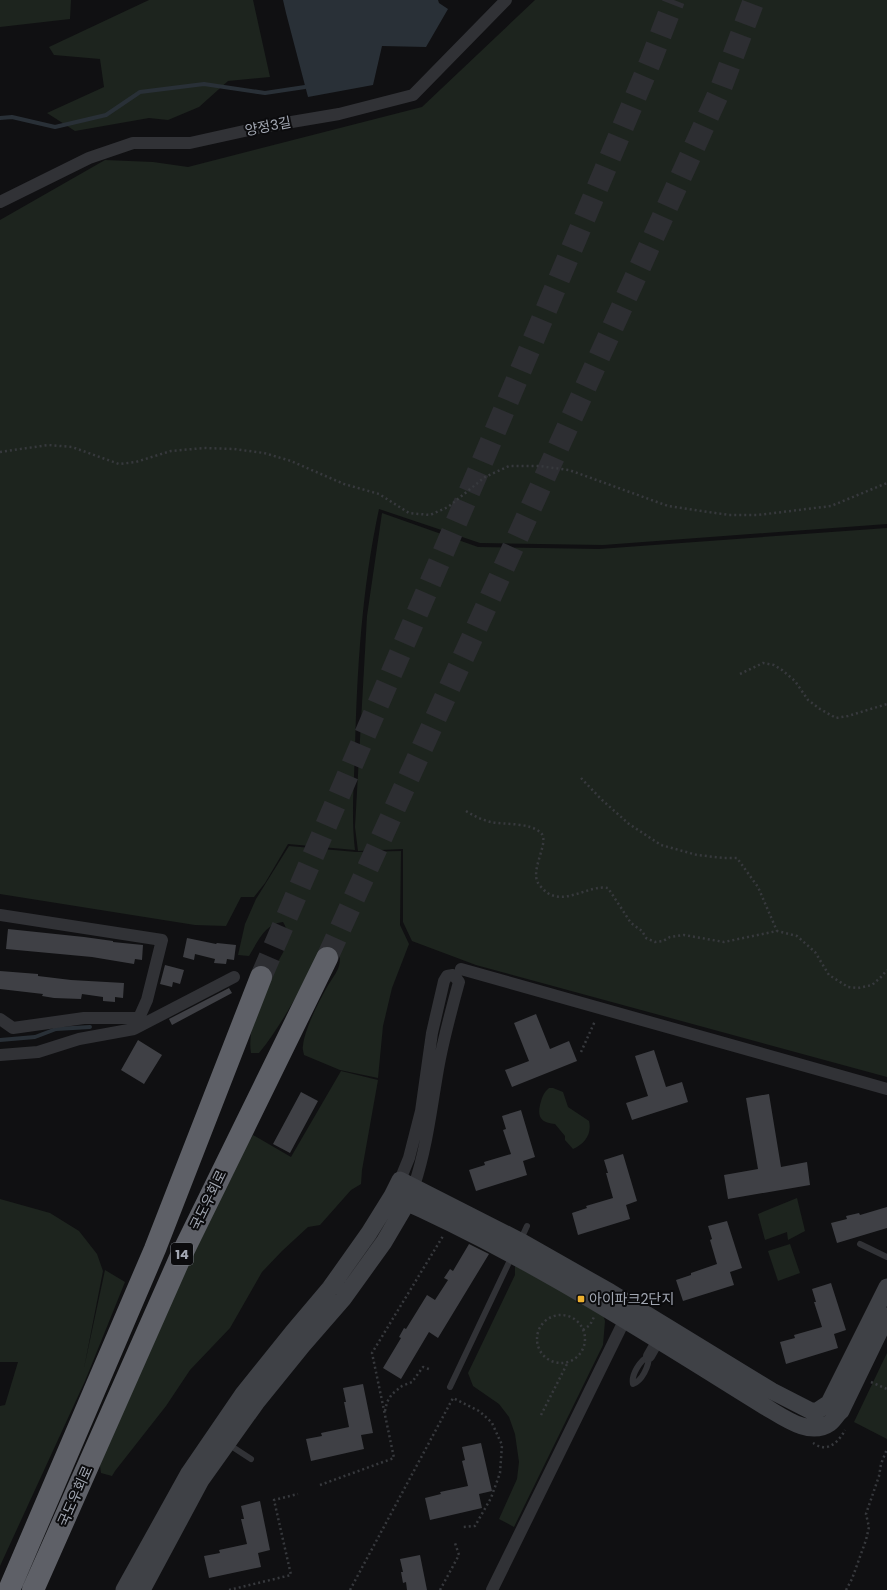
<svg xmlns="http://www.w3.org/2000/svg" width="887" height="1590" font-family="Poppins,'Noto Sans KR',sans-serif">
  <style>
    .green { fill: #1d241e }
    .water { fill: #293037 }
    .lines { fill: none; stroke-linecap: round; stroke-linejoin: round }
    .stream { stroke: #293037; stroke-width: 4 }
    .building { fill: #3f4045 }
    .highway-tunnel { stroke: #2d2e32; stroke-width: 22; stroke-dasharray: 22 11; stroke-linecap: butt }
    .path { stroke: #37393d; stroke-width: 2.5; stroke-dasharray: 2 3; stroke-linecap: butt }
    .lane { stroke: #313236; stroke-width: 6 }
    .street { stroke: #313236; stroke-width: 12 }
    .secondary { stroke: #3f4146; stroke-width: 17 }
    .highway { stroke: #5e6067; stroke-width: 22 }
    .poi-dot { fill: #ecaf2e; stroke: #0b0b0d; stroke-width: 1.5 }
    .labels { text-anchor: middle; stroke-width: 4; stroke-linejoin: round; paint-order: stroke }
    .shield { fill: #0b0b0d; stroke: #757880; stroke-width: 1 }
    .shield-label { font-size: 13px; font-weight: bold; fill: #a2a7b2 }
    .street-label { font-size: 14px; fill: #a2a7b2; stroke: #0b0b0d }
    .poi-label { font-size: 14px; fill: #a2a7b2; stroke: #0b0b0d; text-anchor: start }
  </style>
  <rect width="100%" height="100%" fill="#101012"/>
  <path class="green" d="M0,0h71l-1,19 -70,8z
    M149,0h104l17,77 -42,4 -29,26 -31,13 -19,-2 -74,13 -28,-18 57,-26 -4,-28 -46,-4 -5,-8z
    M535,0h352v524l-284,21 -123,-2 -101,-34c-17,79 -22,160 -24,241 -1,34 -4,67 0,100l-67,-6 -23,39 -11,14h-13l-15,29 -31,-1 -195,-31v-674l105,-60 48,2 35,5 234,-60z
    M382,513l96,34 121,2 288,-21v549l-411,-112 -64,-24 -9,-19v-73l-45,2 -3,-24 12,-211z
    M289,846l67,6 45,-1 -1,74 9,19 -17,44 -9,38 -5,52 -38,-8 -36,-15c0,-2 -2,-6 -1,-9 1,-15 15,-43 23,-57 8,-15 17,-20 13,-39l-11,-3c-10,8 -14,20 -20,30 -16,26 -30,53 -49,76h-8c-4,-22 9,-57 19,-77 5,-10 12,-20 16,-30 2,-9 2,-16 -3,-24 -19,2 -25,20 -34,34l-11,-1 7,-31 11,-25z
    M341,1071l37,9 -16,90 -1,14 -10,6 -31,35 -12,2 -26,24 -20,21 -32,56 -40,42 -24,36 -51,65 -3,5 -11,-3 -2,-14 130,-284 24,-40 38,22z
    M549,1088h4l10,4 5,15 21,14c3,13 -4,23 -16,28l-8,-9v-4l-10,-12c-13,-1 -18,-6 -15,-19 2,-7 3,-12 9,-17z
    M797,1198l8,33 -17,9 -1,-8 -22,8 -7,-26z
    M0,1199l50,14 29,18 18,23 6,17 -19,97 21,-98 20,12 -40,99 -85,185v-160l5,-1 13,-43h-18z
    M790,1244l10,29 -22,8 -10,-30z
    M515,1266l87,46 3,9 -2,24 -89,182 -15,-8 18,-40 2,-17 -4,-28 -6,-17 -10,-13 -26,-18 -5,-13 47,-98z
    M887,1353v86l-33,-17z"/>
  <path class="water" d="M283,0h155l1,3 9,6 -22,38 -44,-1 -9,39 -65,12 -22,-84z"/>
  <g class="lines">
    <path class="stream" d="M0,118l12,-1 43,10 51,-12 34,-23 64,-8 61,9 40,-6
      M0,1040l35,-3 21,-8 34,-2"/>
  </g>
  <path class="building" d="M8,929l76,8 29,4v1l30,3 -1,15 -7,-1 -1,5 -42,-7 -86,-8z
    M187,938l29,6 1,-1 19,2 -2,15 -7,-1 -1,5 -12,-1 1,-4 -20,-5 -1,6 -11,-3z
    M165,965l19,5 -4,14 -7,-2 -1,5 -12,-3z
    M0,971l38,3v2l33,4 53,3 -1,15 -8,-1v5l-12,-1v-4l-21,-3 -1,5 -27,-1 -12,-2 1,-2 -43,-5z
    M229,988l3,5 -60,32 -3,-6z
    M536,1014l14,35 19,-8 8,20 -65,26 -7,-17 24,-9 -15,-38z
    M138,1040l24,15 -18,29 -23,-14z
    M654,1050l12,37 16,-5 6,20 -56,18 -6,-17 22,-7 -13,-40z
    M301,1092l17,9 -28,52 -17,-9z
    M769,1094l12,73 26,-5 3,23 -82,14 -4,-24 34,-6 -12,-71z
    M521,1110l14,47 -12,4 4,14 -51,16 -7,-21 16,-5 -1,-3 27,-8 -8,-24 3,-1 -4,-13z
    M623,1154l14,47 -11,4 4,14 -52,16 -6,-22 15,-5 -1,-2 27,-8 -7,-25h2l-4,-13z
    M887,1207v21l-50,15 -6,-20 16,-4 -1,-3 13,-3 1,2z
    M727,1221l15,47 -12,4 4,13 -51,16 -7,-21 15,-5v-2l26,-9 -7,-24 2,-1 -4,-13z
    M469,1244l20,10 -51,84 -9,-6 -28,47 -18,-11 18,-30 -2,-1 5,-9 2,1 21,-34 8,5 13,-20 -4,-2 6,-9 3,2z
    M831,1283l15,47 -12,4 4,14 -52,16 -6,-22 15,-4 -1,-3 28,-8 -8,-25h2l-4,-13z
    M363,1384l10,49 -12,2 3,14 -53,12 -5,-22 16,-3 -1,-3 28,-6 -5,-25h2l-3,-14z
    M481,1443l11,48 -13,3 3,14 -52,12 -5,-22 16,-4 -1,-2 28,-6 -6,-25 3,-1 -3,-13z
    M260,1501l10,49 -12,3 3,14 -52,11 -5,-22 16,-3 -1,-3 28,-6 -6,-25h3l-3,-13z
    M420,1555l7,35h-20l-1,-8 -3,1 -2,-11h2l-3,-13z"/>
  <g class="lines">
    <path class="highway-tunnel" d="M327,958l394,-870 33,-88
      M261,977l222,-517 168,-400 23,-60"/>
    <path class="path" d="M0,452l48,-7 24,2 47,17 17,-2 35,-11 33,-3 30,1 30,4 27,8 53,23 35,10 30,19 21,2 18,-8 37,-30 24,-11h30l30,4 99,36 61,9h29l73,-9 56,-23
      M740,674l23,-11 11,2 8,5 13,11 13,19 12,9 16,9 12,-2 39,-12
      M581,778l20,21 28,25 32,21 36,10 27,3h13l21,29 19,44
      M466,811c8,5 16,9 25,11 14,3 39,0 50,11 9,9 -11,36 -3,50 1,2 4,5 6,7 18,18 45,-6 64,-2l23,35 11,8 4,7 9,4 8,-1 7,-4 14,-2 40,7 53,-11 20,5 18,16 14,23 19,12 10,1 14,-3 9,-8 6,-7
      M581,1052l14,-31
      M537 1339a24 24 0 1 1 48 0a24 24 0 1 1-48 0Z
      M583,1330l7,-5 4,-8
      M871,1382l16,7
      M385,1411l2,-9 5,-8 10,-8 10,-4 11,-15 6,2
      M541,1415l27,-53
      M813,1443c2,1 6,4 9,4 10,2 19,-9 23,-17
      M320,1485l74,-27 -22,-105 71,-117h1
      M229,1590l62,-15 -17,-75 24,-6
      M350,1590l103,-192 26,13 8,7 5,5 10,22 -2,28 -9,25 -16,28 -12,1
      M440,1590l19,-35 -4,-12
      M846,1590l6,-11 14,-39 3,-13 -3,-13 13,-38 2,-12 6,-15"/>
    <path class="lane" d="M521,1239l6,-13
      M860,1244l27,13
      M649,1356c0,10 -7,25 -16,28 -2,-9 7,-24 16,-28z
      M450,1387l62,-131
      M228,1444l23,15"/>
    <path class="street" d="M0,202l89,-44 44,-15h57l72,-16 77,-13 74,-19 93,-95
      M0,915l162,25 -15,60 -13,29
      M461,969l426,120
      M0,1019l13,9 71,-10h55
      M0,1055l38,-3 41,-13 55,-10 100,-52
      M400,1180l9,-22 12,-47 11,-78 12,-52 3,-5 6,-1 3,3 3,4c-8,29 -16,58 -21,87 -7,40 -11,78 -24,117
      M649,1356l12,-21
      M492,1590l136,-277"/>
    <path class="secondary" d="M392,1196c131,57 251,135 372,210 18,10 45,32 66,17 4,-3 7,-9 11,-12l46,-95
      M124,1590l65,-117 54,-79 49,-61 38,-45 39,-55 23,-37 8,-16 120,61 90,51 162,99 39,20h6l12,-8 58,-116
      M142,1590l59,-110 55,-77 47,-58 40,-46 41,-57 23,-39 4,-10"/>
    <path class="highway" d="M9,1590l146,-341 106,-272
      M33,1590l147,-332 147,-300"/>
  </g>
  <rect class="poi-dot" x="577" y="1295" width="8" height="8" rx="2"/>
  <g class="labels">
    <rect class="shield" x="171" y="1243" width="22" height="22" rx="3"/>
    <g class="shield-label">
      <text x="182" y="1259">14</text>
    </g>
    <g class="street-label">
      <text transform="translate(268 126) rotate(-11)" y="5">양정3길</text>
      <text transform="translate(208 1200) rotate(-64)" y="5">국도우회로</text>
      <text transform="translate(75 1496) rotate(-66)" y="5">국도우회로</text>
    </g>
    <g class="poi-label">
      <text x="589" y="1304">아이파크2단지</text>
    </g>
  </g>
</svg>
